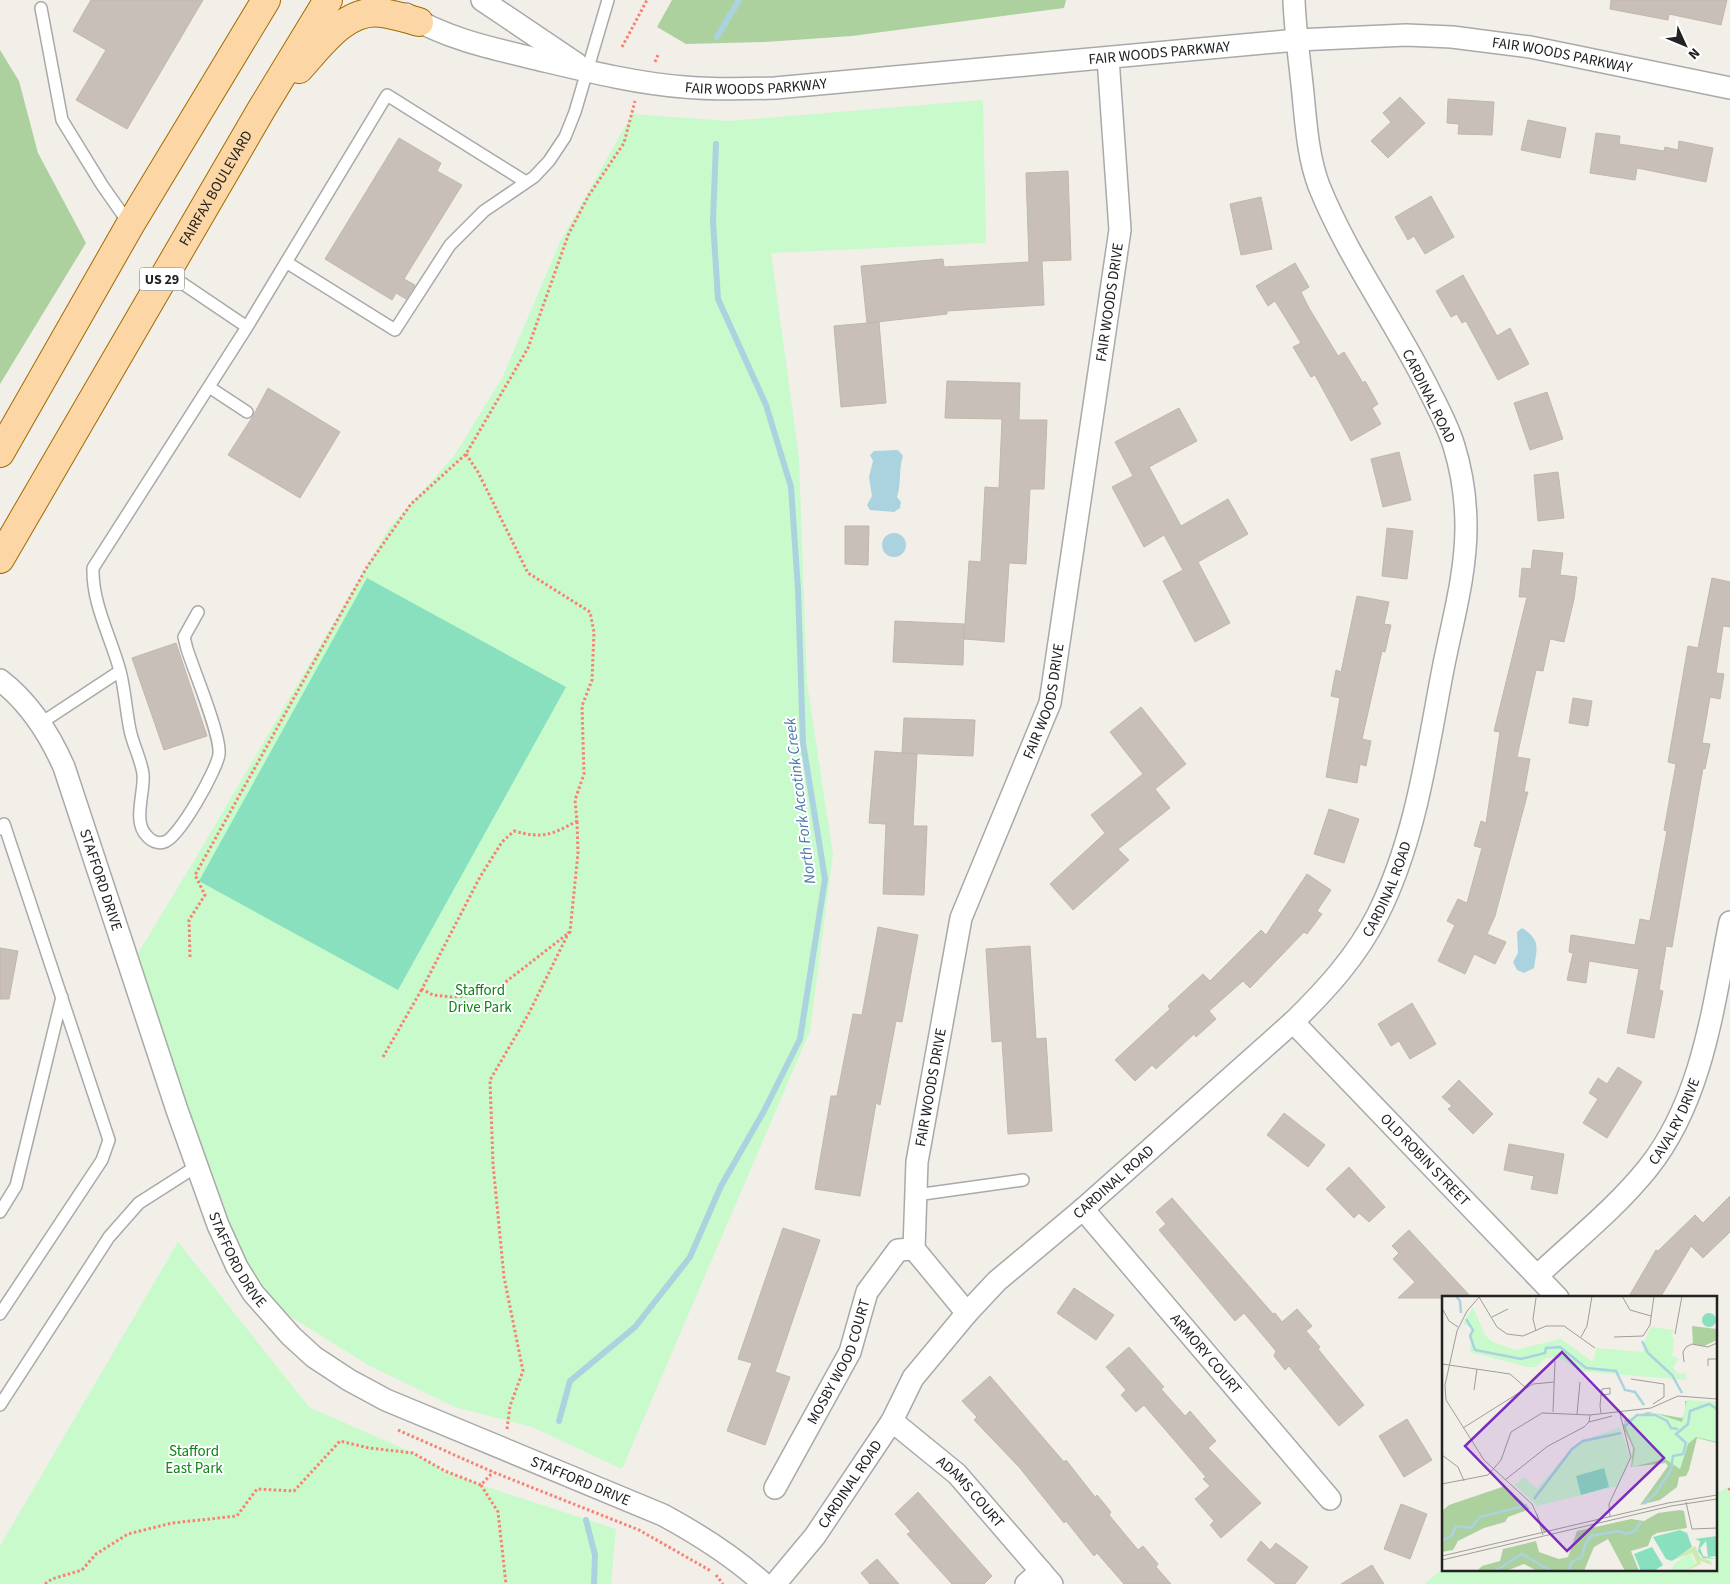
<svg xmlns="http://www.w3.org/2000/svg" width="1730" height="1584" font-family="'Source Sans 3',sans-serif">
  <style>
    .forest { fill: #add19e }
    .park { fill: #c8facc }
    .pitch { fill: #88e0be }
    .water { fill: #aad3df }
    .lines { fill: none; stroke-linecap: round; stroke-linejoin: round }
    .stream { stroke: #aad3df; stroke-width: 6 }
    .building { fill: #c7bfb8; stroke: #c4b6ab }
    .service-casing { stroke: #a9a9a9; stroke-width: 14 }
    .minor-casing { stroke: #a9a9a9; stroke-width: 24 }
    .primary-casing { stroke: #a06b00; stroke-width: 30 }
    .path { stroke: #fa8072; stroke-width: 3; stroke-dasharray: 2.5 2.5; stroke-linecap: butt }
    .service { stroke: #fff; stroke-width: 11 }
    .minor { stroke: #fff; stroke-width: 21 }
    .primary { stroke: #fcd6a4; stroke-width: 28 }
    .labels { text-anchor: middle; stroke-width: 4; stroke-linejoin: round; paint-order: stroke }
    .shield { fill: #fff; stroke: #646464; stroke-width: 1 }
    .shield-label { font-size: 14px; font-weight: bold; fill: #222 }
    .street-label { font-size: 15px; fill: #222; stroke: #fff }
    .park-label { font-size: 15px; fill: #0c8416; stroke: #fff }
    .water-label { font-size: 16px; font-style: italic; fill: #4a7aab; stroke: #fff }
    .inset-river { fill: none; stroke: #aad3df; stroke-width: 2.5 }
    .inset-road { fill: none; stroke: #9f9d99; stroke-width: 1 }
    .view { fill: #7b2cbf; fill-opacity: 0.15; stroke: #7b2cbf; stroke-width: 2.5 }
    .inset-edge { fill: none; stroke: #222; stroke-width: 2.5 }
  </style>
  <rect width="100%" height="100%" fill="#f2efe9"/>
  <path class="forest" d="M672,0h394l-2,8 -212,28 -87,6 -79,2 -29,-17z
    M0,50l19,31 19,72 48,90 -86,141z"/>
  <path class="park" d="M983,100l3,143 -215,10 28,204 8,226 26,171 -23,177 -188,438 -90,-42 -77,-20 -87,-42 -115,-72 -122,-328 70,-116 188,-321 65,-72 48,-78 58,-136 72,-128 97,7z
    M178,1242l131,165 104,46 32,18 36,14 135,44 -5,55h-611v-38z
    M1730,1487v97h-306l20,-16v2h272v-77z"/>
  <path class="pitch" d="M367,578l199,109 -168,303 -199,-109z"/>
  <path class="water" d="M898,450l5,6c-5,15 -1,25 -6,41l4,5 -1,6 -6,4 -24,-2 -3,-5 5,-9 -3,-19 4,-16 -3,-6 4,-4z
    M882 545a12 12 0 1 1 24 0a12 12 0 1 1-24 0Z
    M1522,928c19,12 15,20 12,40l-10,5 -7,-3 -4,-8 5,-9 -1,-21z"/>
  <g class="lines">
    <path class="stream" d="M717,37l22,-37
      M559,1421l11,-40 65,-54 55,-70 31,-71 43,-75 36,-72 25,-160 -22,-136 -5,-154 -7,-102 -25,-82 -48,-106 -5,-78 3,-77
      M586,1520l9,35 -1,29"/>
  </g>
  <path class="building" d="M91,0h112l-76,129 -51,-29 30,-50 -33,-19z
    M1611,0h116l-6,25 -52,-11 -1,6 -58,-11z
    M1400,97l25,26 -37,35 -17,-17 20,-19 -8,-9z
    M1448,99l46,3 -2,33 -34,-1 1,-10 -12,-1z
    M1528,120l38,8 -6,30 -39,-8z
    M1596,133l24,3 -1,8 45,7 1,-4 13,3 1,-9 34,7 -7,34 -69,-14 -2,12 -45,-7z
    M399,138l42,25 -4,8 25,14 -58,94 11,6 -9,14 -10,-6 -4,7 -67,-41z
    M1068,171l3,89 -29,1 2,44 -97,6v3l-79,9 11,-1 7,81 -45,4 -7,-81 33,-3 -6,-57 82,-7 1,8 85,-5 -3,-89z
    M1431,196l23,41 -29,17 -11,-18 -6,4 -13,-23z
    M1261,197l11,52 -31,6 -11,-51z
    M1295,263l14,24 -8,5 8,16 29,48 6,-4 19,31 2,-2 13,23 -6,4 9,16 -30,17 -36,-66 -4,2 -18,-30 8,-4 -26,-42 -7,5 -12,-20z
    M1463,275l34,61 13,-8 19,36 -31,16 -32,-59 -4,2 -5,-9 -6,3 -15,-26z
    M947,381l73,2 -1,37h28l-3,69h-14l-4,75 -17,-1 -5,79 -40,-3 5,-78 12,1 4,-75 14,1 3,-69 -57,-1z
    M268,388l72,44 -40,66 -72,-43 25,-39z
    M1547,392l16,47 -33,11 -16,-47z
    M1179,408l18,33 -48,26 32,59 47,-27 20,35 -50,28 32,61 -35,19 -32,-61 20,-11 -19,-35 -20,12 -32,-60 21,-11 -18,-34z
    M1399,452l12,48 -28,7 -12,-48z
    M1558,472l6,46 -26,3 -4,-46z
    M845,526h24l-1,39 -23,-1z
    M1387,528l26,3 -6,48 -25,-3z
    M1533,550l30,3 -3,22 17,2 -3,22 -10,43 -14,-3 -7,32 -7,-1 -19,87 13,2 -6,33h4l-33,124 -8,18 19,8 -11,22 -21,-10 -9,20 -27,-13 17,-36 -8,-4 11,-22 9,4 15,-55 -8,-2 7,-25 5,2 14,-91 -6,-1 33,-134h-8l3,-29 9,1z
    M1712,578l18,4v45l-7,-1 -7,47 8,1 -4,25 -10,-2 -8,46 8,1 -5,25 -2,-1 -31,179 -6,-1 -7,44 4,1 -9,47 -27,-5 12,-64 -50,-8 -3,22 -19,-3 6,-27 -4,-1 2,-17 64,10 5,-26 10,2 17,-90 -3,-1 12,-66 -8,-2 20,-116 10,2z
    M1357,596l32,6 -5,22 7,1 -6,27 -3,-1 -20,88 9,2 -5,25 -6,-2 -3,19 -31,-6 14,-79 -9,-2 5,-26 5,2z
    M895,621l69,3 -1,41 -70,-3z
    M176,643l31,93 -43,14 -32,-92z
    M1573,698l19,3 -4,25 -19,-3z
    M1141,707l45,57 -31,25 15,19 -52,41 11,11 -56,50 -23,-26 55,-51 -14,-18 52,-41 -33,-42z
    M904,718l71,2 -2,36 -71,-3z
    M875,751l42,3 -4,72h14l-3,69 -41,-1 3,-70 -17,-1z
    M1329,809l30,10 -15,44 -30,-9z
    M1307,874l24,16 -14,21 5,3 -15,20 -3,-2 -54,56 -7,-7 -34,30 7,8 -20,18 -2,-3 -38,35 -4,-4 -17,16 -20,-21 55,-51 -2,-3 35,-32 7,7 51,-51 5,5z
    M878,927l40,8 -16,87 -6,-1 -16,84 -4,-2 -16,93 -45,-7 16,-93h6l16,-82 9,1z
    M1030,946l6,93 10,-1 6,93 -44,3 -6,-93 -10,1 -6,-93z
    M0,948l18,3 -9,48h-9z
    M1412,1003l24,41 -26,15 -11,-18 -8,5 -13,-22z
    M1618,1067l24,15 -35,56 -24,-15 15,-24 -9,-6 9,-15 9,6z
    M1459,1080l34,34 -20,20 -25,-25 4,-3 -10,-9z
    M1284,1113l41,32 -17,22 -41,-32z
    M1509,1144l55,10 -7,40 -26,-5 3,-13 -30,-6z
    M1349,1167l36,40 -16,15 -10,-9 -5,5 -28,-29z
    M1730,1196v36l-27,26 -12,-12 -31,52h-32l28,-48 2,1 37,-36 8,8z
    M1172,1198l101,116 2,-1 7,9 15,-13 15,17 -6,5 14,16 -2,2 46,56 -25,21 -50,-60 -4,4 -11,-14 2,-5 -32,-38 -9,8 -76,-91 7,-6 -10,-12z
    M783,1228l37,12 -45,132 15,5 -25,68 -38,-14 25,-68 -14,-4z
    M1409,1230l63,68h-74l17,-16 -22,-23 6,-6 -7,-7z
    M1074,1288l40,27 -18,25 -39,-27z
    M1129,1347l35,40 -3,2 24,27 5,-5 26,30 -8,7 53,55 -40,35 -11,-13 4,-4 -19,-22 15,-13 -7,-7 3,-2 -62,-72 -8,7 -15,-17 5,-5 -20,-23z
    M990,1376l74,86 2,-2 29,37 2,-2 14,17 -2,3 29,35 5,-4 15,18 -2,3 15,17h-47l-27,-31 -3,3 -28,-35 -2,2 -45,-56 -45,-47 3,-3 -15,-16z
    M1407,1419l25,41 -28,17 -25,-41z
    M918,1492l74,84 -8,8h-32l-45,-50 4,-2 -16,-18z
    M1401,1504l26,10 -17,45 -26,-10z
    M1261,1541l9,9 6,-7 32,24 -13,17h-19l-29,-24z
    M877,1559l22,25h-29l-9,-11z
    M1372,1565l12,19h-43z"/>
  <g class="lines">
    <g class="service-casing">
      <path id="service" d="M41,8l21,112 40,65 28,40
        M286,262l109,68 55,-85 34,-34 50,-34 15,-16 16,-24 10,-25 33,-112
        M167,273l80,54 -154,241c-1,36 18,69 27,103 5,19 6,40 10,59 3,15 11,29 13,44 2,18 -11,48 4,62 4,5 11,8 17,6 14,-2 54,-74 55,-88 2,-19 -25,-83 -32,-105l-3,-12 14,-25
        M247,327l140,-232 139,87
        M209,387l38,25
        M41,723l79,-52
        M0,829l4,-5 105,316 -7,20 -102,154
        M916,1195l107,-15
        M0,1212l16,-26 46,-189
        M0,1405l109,-168 30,-34 58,-37"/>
    </g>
    <g class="minor-casing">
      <g id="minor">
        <path d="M482,0l95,64"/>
        <path id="s1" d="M406,14c37,23 80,33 122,43 51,12 104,26 156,30 31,3 61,2 91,1l522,-48 109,-5 46,2 78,10 200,41"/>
        <path id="s2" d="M0,680c30,23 49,53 64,87l113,343 41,115 19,42 16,26 38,43 23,21 35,23 37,20 277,115c37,20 70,41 101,69"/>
        <path id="s3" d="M1293,1022l265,276"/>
        <path id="s4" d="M1083,1209l247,290"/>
        <path id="s5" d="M1537,1276c37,-35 79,-68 111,-108 55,-69 65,-162 82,-246"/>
        <path id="s6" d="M967,1313l-53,-64 3,-87 44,-244 89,-215 70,-473 -12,-172"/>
        <path id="s7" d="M892,1421l65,53 95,110"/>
        <path id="s8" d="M775,1488l75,-136 17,-60 31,-42 16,-1"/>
        <path id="s9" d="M775,1584l40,-48 77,-115 21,-43 54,-65 30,-32 86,-72 210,-187c33,-32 64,-66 85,-108 38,-76 49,-162 65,-245 9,-46 23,-94 23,-142 0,-27 -4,-55 -12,-81 -6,-20 -16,-38 -25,-56 -34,-69 -81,-132 -110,-204 -11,-29 -13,-62 -16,-92 -3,-32 -8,-63 -9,-94"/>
        <path d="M1026,1584l15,-13"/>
      </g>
    </g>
    <g class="primary-casing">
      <g id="primary">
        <path d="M299,69c21,-23 47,-61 82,-56 13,1 26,6 38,9"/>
        <path d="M0,453l130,-228 136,-225"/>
        <path id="s10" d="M0,559l261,-449 67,-110"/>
      </g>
    </g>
    <path class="path" d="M622,47l25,-47
      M655,62l3,-7
      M466,454l12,18 50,101 62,39 4,20 -2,48 -10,26 2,68 -9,26 2,21c-26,14 -34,18 -63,10l-12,11 -22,35 -58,112 11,6 19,2 38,-3 80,-62 8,-79 -1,-32
      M190,957l-1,-37 16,-25 -10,-20 172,-308 44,-63 55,-50 62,-106 41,-115 20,-38 35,-52 11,-42
      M383,1057l39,-68
      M507,1429l3,-23 13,-35 -19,-94 -11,-113 -3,-84 38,-65 41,-83
      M398,1430l95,42 146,58 72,41
      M481,1485l17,27 8,72
      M1729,1488l1,2
      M716,1575l7,9
      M45,1584l7,-5 30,-9 14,-16 32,-20 44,-11 65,-7 20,-27 37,2 46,-50 29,7 44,5 32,18 36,14 12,-13"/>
    <use href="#service" class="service"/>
    <use href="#minor" class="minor"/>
    <use href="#primary" class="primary"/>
  </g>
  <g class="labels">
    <rect class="shield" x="139.5" y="267.5" width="45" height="23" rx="4"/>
    <g class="shield-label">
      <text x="162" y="284">US 29</text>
    </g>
    <g class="street-label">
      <text dy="5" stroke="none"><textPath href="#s1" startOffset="766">FAIR WOODS PARKWAY</textPath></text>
      <text dy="5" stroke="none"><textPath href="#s1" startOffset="1171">FAIR WOODS PARKWAY</textPath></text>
      <text dy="5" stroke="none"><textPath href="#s1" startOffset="361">FAIR WOODS PARKWAY</textPath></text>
      <text dy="5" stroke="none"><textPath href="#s10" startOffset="429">FAIRFAX BOULEVARD</textPath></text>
      <text dy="5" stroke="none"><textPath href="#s6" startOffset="1056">FAIR WOODS DRIVE</textPath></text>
      <text transform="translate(1429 396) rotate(64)" y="5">CARDINAL ROAD</text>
      <text dy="5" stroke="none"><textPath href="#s6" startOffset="651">FAIR WOODS DRIVE</textPath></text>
      <text dy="5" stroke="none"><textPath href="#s2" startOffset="228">STAFFORD DRIVE</textPath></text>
      <text dy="5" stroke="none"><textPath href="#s9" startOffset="935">CARDINAL ROAD</textPath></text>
      <text dy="5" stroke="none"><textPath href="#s6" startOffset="246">FAIR WOODS DRIVE</textPath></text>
      <text dy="5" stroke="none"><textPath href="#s5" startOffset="209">CAVALRY DRIVE</textPath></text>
      <text dy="5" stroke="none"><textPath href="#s3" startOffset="191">OLD ROBIN STREET</textPath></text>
      <text dy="5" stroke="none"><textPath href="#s9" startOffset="530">CARDINAL ROAD</textPath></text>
      <text dy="5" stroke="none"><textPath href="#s2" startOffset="632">STAFFORD DRIVE</textPath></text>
      <text dy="5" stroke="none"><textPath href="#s4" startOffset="190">ARMORY COURT</textPath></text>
      <text dy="5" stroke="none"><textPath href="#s8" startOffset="142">MOSBY WOOD COURT</textPath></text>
      <text dy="5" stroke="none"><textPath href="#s2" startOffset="1052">STAFFORD DRIVE</textPath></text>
      <text dy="5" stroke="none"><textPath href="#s9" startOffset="125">CARDINAL ROAD</textPath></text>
      <text dy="5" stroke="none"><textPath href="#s7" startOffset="106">ADAMS COURT</textPath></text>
    </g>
    <g class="park-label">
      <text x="480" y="995">Stafford<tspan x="480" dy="17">Drive Park</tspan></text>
      <text x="194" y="1456">Stafford<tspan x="194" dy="17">East Park</tspan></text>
    </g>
    <g class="water-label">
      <text transform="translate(799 801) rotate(-97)" y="6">North Fork Accotink Creek</text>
    </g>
  </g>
  <g transform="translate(1442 1296)">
    <rect width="275" height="275" fill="#f2efe9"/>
    <path d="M253,250l5,11 11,4 1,4 -12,-4 1,3 -15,7 11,-8 -5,-10 -19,7z" fill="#cdebb0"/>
    <path d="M250,30l25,3v11l-13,6 -11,-2zM243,105h14l18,15v27l-20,-5 -8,32 -3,6 -7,1 -2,10 -17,13 -20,5 28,-39 -2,-3 -35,4 2,-19 -10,-22 2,-6 23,-8 34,6 4,-5zM63,190l25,23 -22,8 -3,5 -21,6 -26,13 -5,9 -11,2v-41l7,-6zM238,214l4,1 3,17 -30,5 -5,3 -4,10 -17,5 8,20h-14l-17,-32 -14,8 -10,24h-47l-13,-7 -18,7h-29l5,-5 18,-5 3,-12 33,-8 3,11 20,7 9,-2 9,-26 54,-12 13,2 14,-8z" fill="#add19e"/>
    <path d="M31,11l12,28 6,6 24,9 46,-11 32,23 3,-14 47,4 2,-13 6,-12 23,3 -3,5 3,4 -2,17 7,3 -6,8 4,6 9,1v6l-108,-9 -14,-11 -9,-2h-9l-10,9h-8l-58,-15 2,-23 -9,-6zM245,104l30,2v40l-21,-5 -8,7 -8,25 -15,-10 -33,8 3,-18 -11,-26 11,-8 20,-2 27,9zM178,131l11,32 -13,27 -81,20 -22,-21 9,-8 13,12 33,-39 12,-9zM248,257l6,11 -10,7h-16l5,-8z" fill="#c8facc"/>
    <path d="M260 24a7 7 0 1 1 14 0a7 7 0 1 1-14 0ZM162,172l5,19 -28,8 -5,-19zM238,234l7,3 5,14 -20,14 -6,-2 -13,-22zM275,240v20l-9,1 -2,-16 -6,7 3,8 14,3 -14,-1 -5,-7 2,-10 -5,-2zM210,251l11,18 -9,6h-13l-7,-17z" fill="#88e0be"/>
    <path class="inset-river" d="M14,0l4,5 1,12M24,23l7,11 -3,6 5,14 46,9 24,-6 1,-5 14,-1 26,21 30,3 9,19 10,2 9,13M200,45l6,12 24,22 10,18M183,130l12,-11h18l12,6 4,7 7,1M92,203l38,-50 11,-8 38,-8M202,208l11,-10 16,-24 2,-14 10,-2 3,-11 -10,-9 12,-10 2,-13 19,-7 8,5M0,245l10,-6 4,-9 15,2 9,-11 47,-12M53,275l27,-17 29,17M126,275l4,-9 10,-5 3,-12 6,-9 28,-5 8,3 8,-3 6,-9"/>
    <path class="inset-road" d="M38,0l-13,15 -10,20 -12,54 1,15 38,60 48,44 13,29M180,0l8,14 21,6M37,1l18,30 10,7 16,2 23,-10h18l31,22M94,2l-3,21 3,12M0,12l7,13 9,6M50,21l16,-8M233,38l7,-38M139,41l6,-11 5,-30M172,41l29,-1 7,-11 4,-29M242,66l-1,-10 3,-5 6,-3 16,3 9,-4M0,68l68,10 16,14M266,70v-7h9M189,83l33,5v13l-11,7M32,94l3,-21M111,116l2,-51M159,117l-1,-7 1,-11 1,-6 8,-1v6l-9,1M135,118l3,-32M147,126l23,-6M21,132l70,-44 21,-2M0,159l16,12 6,14M63,184l43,-34 36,-19 5,-5 1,-7M0,188l46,-9 13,-15 10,-28 31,-19 48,2 61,-7 27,-12 39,3M244,206l6,27 25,-1M95,218l6,21M168,221l-1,-13 22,-47 -12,-47M0,260l226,-53 49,-8M0,264l229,-54 46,-7"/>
    <path class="view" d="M120,56l102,106 -97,93 -102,-105z"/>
    <rect width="275" height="275" class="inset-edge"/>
  </g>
  <g transform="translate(1685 45) rotate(134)" stroke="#ffffff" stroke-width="4" paint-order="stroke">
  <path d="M0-4L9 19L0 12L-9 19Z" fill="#222222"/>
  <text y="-8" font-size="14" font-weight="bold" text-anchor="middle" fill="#222222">N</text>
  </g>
</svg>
